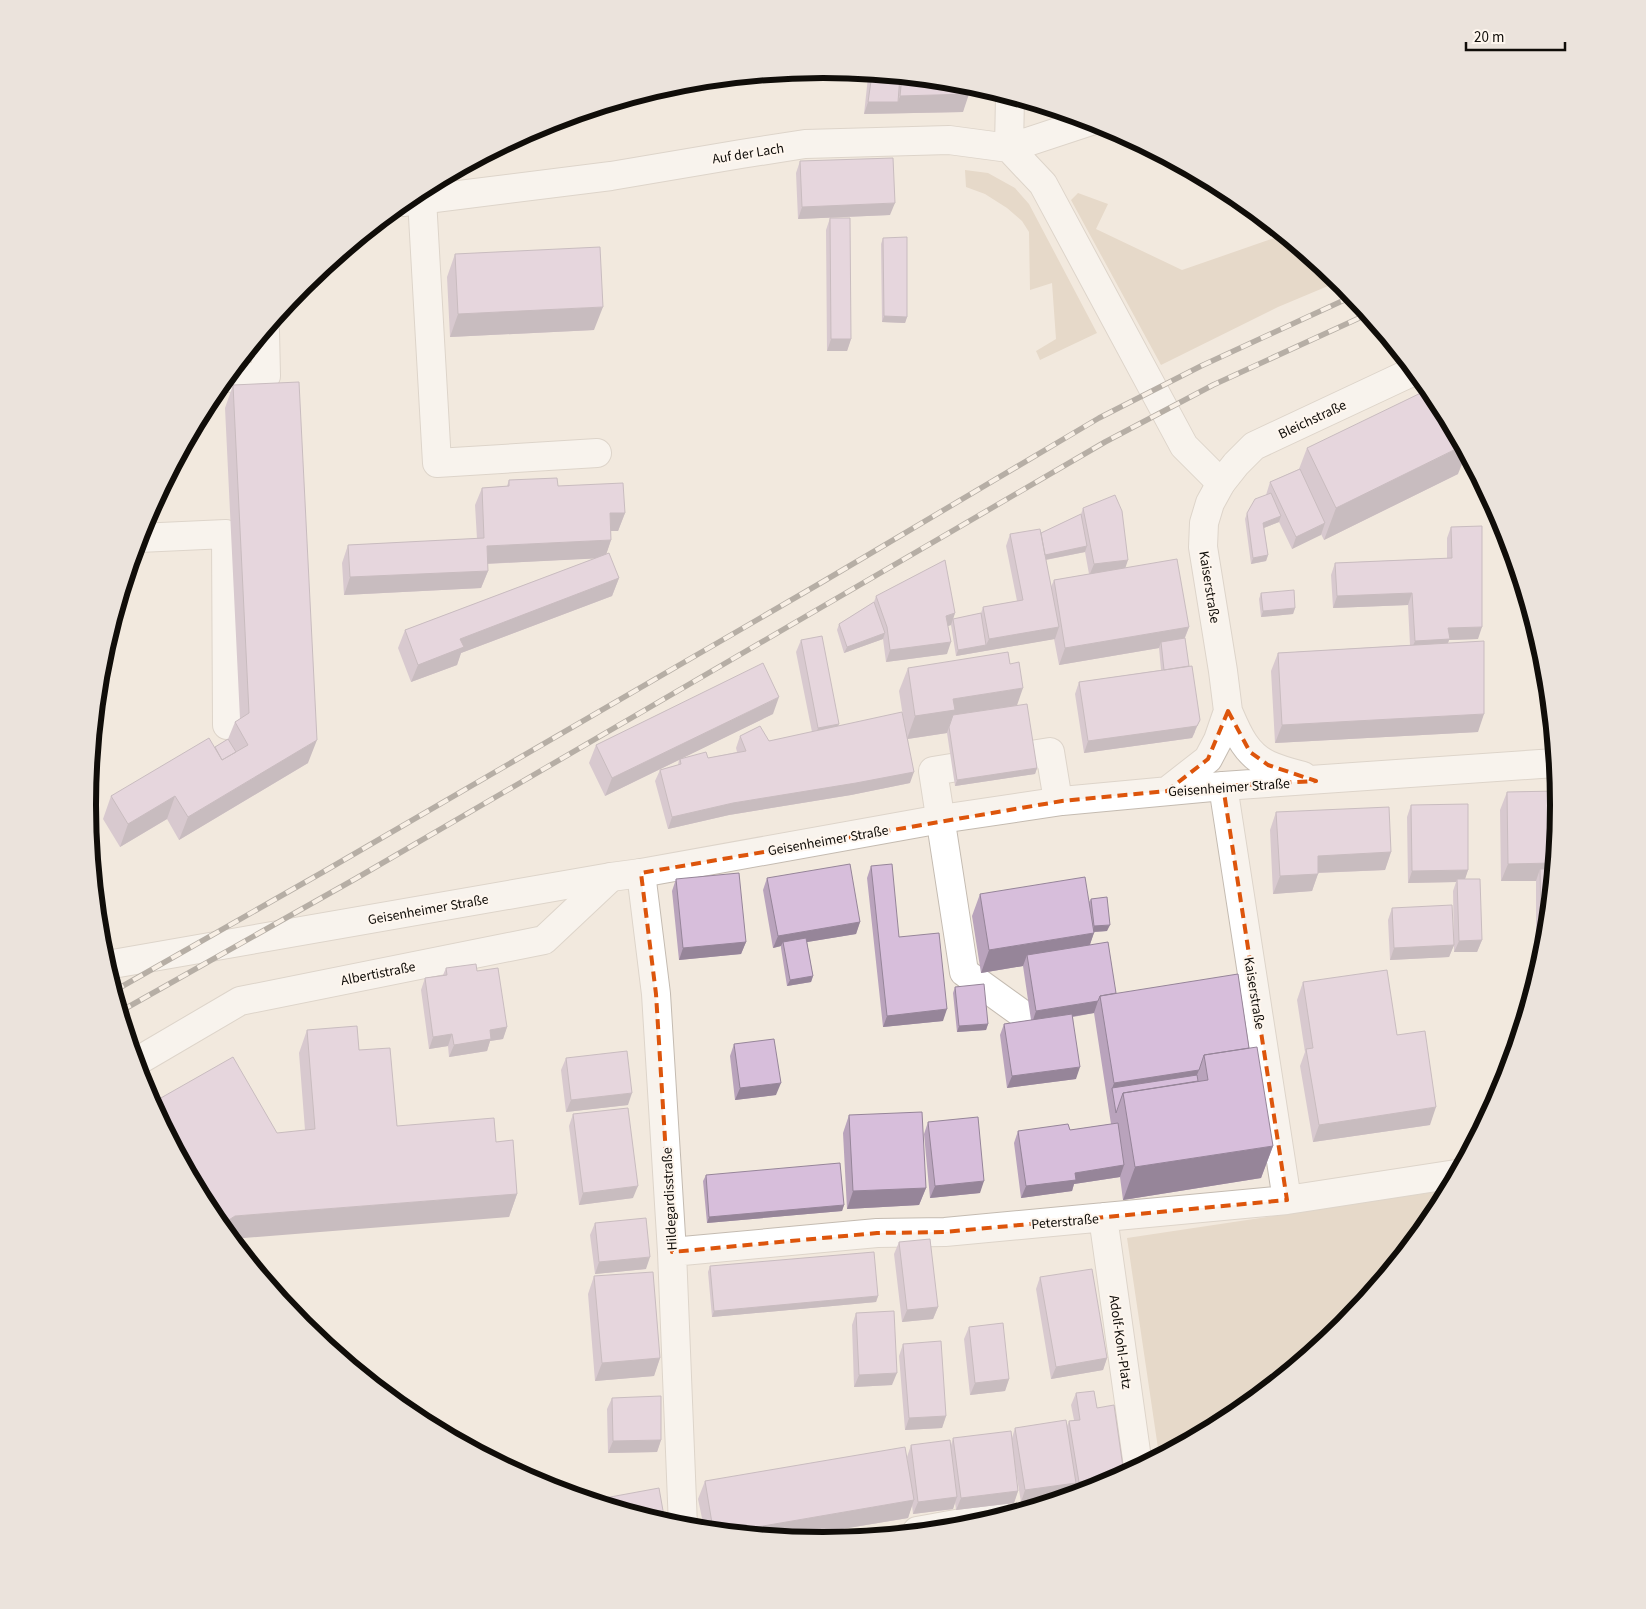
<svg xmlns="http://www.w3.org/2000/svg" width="1646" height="1609" font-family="'Source Sans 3',sans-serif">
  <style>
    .green { fill: #d7c5af }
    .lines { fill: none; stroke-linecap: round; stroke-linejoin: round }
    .minor-casing { stroke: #c4bbb1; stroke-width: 30 }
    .major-casing { stroke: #c4bbb1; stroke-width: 30 }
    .minor { stroke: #fff; stroke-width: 28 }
    .major { stroke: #fff; stroke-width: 28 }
    .rail-casing { stroke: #6d6761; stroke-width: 5.5 }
    .rail { stroke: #fef6ee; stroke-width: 4; stroke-dasharray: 11; stroke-linecap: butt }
    .wall { fill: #b9a3bc; fill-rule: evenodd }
    .shaded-wall { fill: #968599 }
    .building { fill: #d7bedb; stroke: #968599 }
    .marked { fill: none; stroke: #dd550c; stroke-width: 4; stroke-dasharray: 10 6; stroke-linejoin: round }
    .labels { text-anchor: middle; stroke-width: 4; stroke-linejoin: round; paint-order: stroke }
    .street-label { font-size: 14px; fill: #100d09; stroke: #fef6ee }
    .rim { fill: none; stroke: #100d09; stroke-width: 6 }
  </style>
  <rect width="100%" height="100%" fill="#f2e9de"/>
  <path class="green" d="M965,170l23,3 27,15 14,16 68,129 -57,27 -4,-9 20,-12 -4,-56 -22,7 -1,-58 -7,-11 -15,-13 -22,-14 -19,-7z
    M1078,193l30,11 -12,25 86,41 101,-35 57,46 -62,26 -117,58 -90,-165z
    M1447,1190l-12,24 -92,111 -111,91 -73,39 -32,-217z"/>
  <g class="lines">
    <g class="minor-casing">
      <path id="minor" d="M1010,96l-1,52 34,36 141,262 37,37
        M422,199l15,264 160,-10
        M403,202l208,-26 130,-22 64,-10 144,-4 60,8 82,-27
        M225,378l41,-2 -1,-45
        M139,538l87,-4 1,191
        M1223,786l64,414
        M641,873l15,121 16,258 11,274
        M1025,1016l-61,-44 -31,-201 117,-19 8,49
        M136,1062l104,-61 304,-61 67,-63
        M1103,1217l35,249
        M672,1252l205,-19 68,-1 342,-32 169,-26
        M917,1531l83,-15"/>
    </g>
    <g class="major-casing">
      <path id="major" d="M1228,711c9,21 18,44 41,54 11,5 23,8 34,11
        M1167,791l41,-32 10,-19 10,-29 -5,-40 -20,-124 1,-24 6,-20 11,-20 15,-19 18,-18 160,-75
        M107,965l504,-88 30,-4 300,-54 121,-18 161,-15 332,-23"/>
    </g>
    <use href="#minor" class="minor"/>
    <use href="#major" class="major"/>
    <g class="rail-casing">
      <path id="rail" d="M114,991l209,-119 501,-291 275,-163 102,-52 152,-70
        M121,1011l234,-132 750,-437 108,-57 155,-71"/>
    </g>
    <use href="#rail" class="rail"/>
  </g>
  <path class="wall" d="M870,73l97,10 -4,29 -99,2 4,-37z
    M800,161l90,54 -92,4 -2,-46z
    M830,218l21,121 -4,12h-20l-1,-121z
    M883,238l24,79 -2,6 -23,-1 -1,-78z
    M455,254l139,76 -144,7 -3,-60z
    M233,385l75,378 -129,77 -12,-21 -47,28 -17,-28 8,-23 104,-49 13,-8 7,-17 5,-3 -15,-311z
    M1307,448l151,26 -134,66 -3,-6 -29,15 -13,-27 -15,6 4,27 -2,6 -15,3 -6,-45 2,-6 19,-18 4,-13 29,-13z
    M509,480l49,6 67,27 -7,18h-7v9l-5,14 13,24 -7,18 -151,57 -4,12 -46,17 -13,-34 7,-18 191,-72 -109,6 1,7 -7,17 -137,7 -2,-32 6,-18 129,-6 -2,-34 7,-17 25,-2z
    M1083,508l42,60 64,59 -4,11 10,94 -3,6 -108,15 -9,-59 4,-12 82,-12 -2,-22 -100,17 -5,-26 -98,17 -5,-31 -3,1 -1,28 -61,8 -3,-23 -39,14 -7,-23 2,-6 35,-22 2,-6 79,17 -2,6 28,-6 2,-6 34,-6 -11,-55 4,-12 31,-1 40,-19zM1085,552l4,22 -35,6 -3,7 -5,-27z
    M1451,527l27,112 -29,1 -1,3 30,89 -203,11 -4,-72 7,-18 132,-8 -2,-40 -75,3 -2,-33 4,-12 112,-5v-20z
    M1261,593l34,15 -2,6 -32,3 -2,-18z
    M801,640l37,86 66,-3 -5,-32 9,-23 109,37 20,63 -2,6 -80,12 -8,-53 -39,6 2,44 -59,12 -122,20 -61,14 -13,-48 5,-11 18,-5 1,-5 -74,36 -16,-33 7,-18 177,-31 -91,44h26l29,-6 -1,-4 4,-12 29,5 43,-9 -16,-80z
    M1557,791l-11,140h-10v-50h-35l-1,-71 7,-18z
    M1411,805l57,65 -3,9 17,61 -5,12h-23l-1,-61 3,-9 -48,1 -1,-66z
    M1276,812l115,40 -6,18 -67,3 -6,18 -39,3 -3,-64z
    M871,866l28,71 44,84 -60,6 -16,-149z
    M767,878l93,44 -4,12 -49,8 6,34 -2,6 -24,4 -6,-38v-2l-8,2 -10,-58z
    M676,879l70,63 -5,12 -62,6 -7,-69z
    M980,894l109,8 2,-3 16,32 -13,1 -4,12 26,49 133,55 24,98 -12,32 -138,22 -3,-23 -46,7 -2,7 -51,7 -7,-55 4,-12 52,-1 41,-6 -17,-111 -21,4 3,62 -69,9 -7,-53 4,-11 27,-4 -8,-54 -42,7 -9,-57z
    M1392,908l62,37 -5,12 -59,3 -2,-40z
    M446,968l31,3 30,56 -4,12 -13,2 -3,10 -38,6 -1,-11 -19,3 -8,-59 4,-12 18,-3z
    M1303,982l127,143 -117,17 -13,-76 5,-14 -8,-52z
    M955,987l33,37 -2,6 -29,2 -4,-39z
    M307,1030l52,20 38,76 99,16 21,52 -8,23 -204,-87 -6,-77z
    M734,1044l42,51 -41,5 -5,-44z
    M566,1058l62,47 -62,7 -5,-42z
    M1500,1091l-13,24 -1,-10 4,-12z
    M573,1114l60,84 -54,7 -10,-79z
    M849,1115l77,73 -7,17 -72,4 -4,-76z
    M928,1122l52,71 -50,5 -6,-64z
    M706,1175l138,30 -2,6 -135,12 -4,-42z
    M595,1223l51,46 -51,5 -5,-39z
    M899,1242l39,65 -5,12 -31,3 -8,-68z
    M710,1266l168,30 -2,6 -164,15 -4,-45z
    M594,1276l66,82 -6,18 -59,5 -7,-87z
    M1040,1277l67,81 -4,12 -52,9 -15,-90z
    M856,1313l36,72 -38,2 -2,-62z
    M969,1327l40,52 -4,12 -35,4 -6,-56z
    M903,1344l43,72 -4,12 -37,2 -6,-74z
    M1076,1393l28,91 -30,9v-5l-3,6 -1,1 -49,7 -6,-36 3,25 -4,12 -58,7 -1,-8 -2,7 -40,5 -1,-9 -4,13 -114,19 -90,-9 -6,-29 7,-18 203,-17 -1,-7 4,-12h40l2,-7h59l3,-10 52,-2 2,-5 5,-1 -3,-15z
    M612,1398l49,42 -4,12 -49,1 -1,-44z"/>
  <path class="shaded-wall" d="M969,94l-6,18 -99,2 4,-12h30l2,-6z
    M895,203l-5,12 -92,4 4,-12z
    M603,307l-9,23 -144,7 8,-23z
    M884,316l23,1 -2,6 -23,-1z
    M831,339h20l-4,12h-20z
    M241,359l-3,8h-3z
    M1462,446l4,8 -8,20 -134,66 12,-32z
    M610,513h15l-7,18h-15z
    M1281,516l-2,6 -18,7 2,-6z
    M1325,523l-4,12 -29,14 4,-12z
    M611,540l-6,18 -125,6 7,-18z
    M1087,546l-2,6 -46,9 3,-6z
    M1268,555l-2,6 -15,3 2,-6z
    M1128,560l-4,12 -35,4 5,-12z
    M488,571l-7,17 -137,7 6,-18z
    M619,578l-7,18 -151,57 -4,12 -46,17 7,-17 42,-26z
    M1412,593l-4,12 -75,3 4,-12z
    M1295,608l-2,6 -32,3 2,-6z
    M955,613l-4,12 -9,3 4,-12z
    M1059,627l-4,12 -99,17 2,-6 28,-5 3,-6z
    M1189,627l-7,17 -21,-2 -2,6 -100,17 6,-17z
    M1482,627l-4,12 -29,1 -4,11 -35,2 5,-12 33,-13z
    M885,633l-2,6 -39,14 3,-6z
    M951,642l-4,12 -61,8 4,-12z
    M1023,688l-8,23 -64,10 -4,12 -40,6 8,-23 38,-17z
    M779,697l-6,17 -168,82 7,-18z
    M1484,714l-6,18 -203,11 7,-18z
    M1200,720l-8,18 -108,15 4,-12z
    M839,724l-4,12 -21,4 4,-12z
    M317,740l-9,23 -129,77 9,-23z
    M1037,768l-2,6 -80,12 2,-6z
    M914,772l-4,11 -59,12 -122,20 -61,14 4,-12 61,-14z
    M175,796l-8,23 -47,28 8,-23z
    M1391,852l-6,18 -74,3 7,-17z
    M1553,863l-2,17 -11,-11 -4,12h-35l7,-17z
    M1468,870l-4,12 -7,-3 -1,3 -48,1 4,-12z
    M1318,874l-6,17 -39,3 7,-18z
    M1541,919h6l-1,12h-10z
    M860,922l-4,12 -73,12v-4l-2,4 -8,2 5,-12z
    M1110,925l-3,6 -15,1 2,-6z
    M1094,933l-8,23 -59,-1 -4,11 -42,7 8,-23z
    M1482,940l-5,12h-23l5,-11z
    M746,942l-5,12 -62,6 4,-12z
    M1454,945l-5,12 -59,3 4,-12z
    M813,976l-2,6 -24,4 3,-6z
    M1098,1001l-4,12 -62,10 4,-12z
    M947,1009l-4,12 -60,6 4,-11z
    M988,1024l-2,6 -29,2 2,-6z
    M507,1027l-4,12 -13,2 -3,10 -38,6 5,-12 36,-15z
    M452,1034l-4,12 -19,3 4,-12z
    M1080,1067l-4,12 -69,9 5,-12z
    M1199,1070l-7,17 -69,6 -11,-5 -4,12 6,-17z
    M781,1083l-5,12 -41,5 5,-12z
    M632,1093l-4,12 -62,7 5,-12z
    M1436,1107l-6,18 -117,17 6,-17z
    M1273,1146l-12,32 -138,22 12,-33z
    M1124,1165l-4,12 -46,7 -2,7 -51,7 5,-12 49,-13z
    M984,1181l-4,12 -50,5 5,-12z
    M638,1186l-5,12 -54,7 4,-12z
    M926,1188l-7,17 -72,4 6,-18z
    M517,1194l-8,23 -277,22 -11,-14 14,-9z
    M844,1205l-2,6 -135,12 2,-6z
    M650,1257l-4,12 -51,5 4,-12z
    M878,1296l-2,6 -164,15 2,-6z
    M938,1307l-5,12 -31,3 5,-12z
    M660,1358l-6,18 -59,5 7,-18z
    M1107,1358l-4,12 -52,9 5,-12z
    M897,1373l-5,12 -38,2 5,-12z
    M1009,1379l-4,12 -35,4 5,-12z
    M946,1416l-4,12 -37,2 4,-12z
    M661,1440l-4,12 -49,1 5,-12z
    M1123,1475l-19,9 -30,9 5,-11z
    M1076,1483l-5,11 -50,8 4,-12z
    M1018,1491l-4,12 -58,7 5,-12z
    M957,1497l-4,12 -40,5 5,-12z
    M914,1500l-6,18 -114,19 -60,-6z"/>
  <path class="building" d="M872,74l28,2 -2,26h-30z
    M902,76l65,7 3,1 -1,10 -69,2z
    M893,158l2,45 -93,4 -2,-46z
    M830,218h20l1,121h-20z
    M907,237v80l-23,-1 -1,-78z
    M600,247l3,60 -145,7 -3,-60z
    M299,382l18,358 -129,77 -13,-21 -47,28 -17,-28 98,-58 13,22 26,-15 -13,-23 14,-9 -16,-328z
    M1429,389l6,7 27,50 -126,62 -29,-60z
    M1300,469l25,54 -29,14 -26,-55z
    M557,478l1,8 65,-3 2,30h-15l1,27 -124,6 1,25 -138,6 -2,-32 136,-7 -2,-50 27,-2v-6z
    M1271,493l10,23 -18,7 5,32 -15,3 -6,-45 8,-14z
    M1115,495l7,16 6,49 -34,4 -11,-56z
    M1081,514l6,32 -42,9 -4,-22z
    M1482,526v101l-34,1 2,11 -35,2 -3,-48 -75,3 -2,-33 117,-5 -1,-31z
    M1040,529l19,98 -70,12 -6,-32 40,-7 -13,-66z
    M609,553l10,25 -159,61 4,8 -46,18 -13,-35z
    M1177,559l12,68 -124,21 -11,-68z
    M945,560l10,53 -9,3 5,26 -61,8 -3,-23 -11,-31z
    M1294,590l1,18 -32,3 -2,-18z
    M874,602l11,31 -38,14 -8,-23z
    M981,613l5,32 -28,5 -5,-31z
    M822,636l17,88 -21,4 -17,-88z
    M1185,638l4,28 -25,4 -3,-28z
    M1484,641v73l-202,11 -4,-72z
    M1008,652l2,12 9,-2 4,26 -70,11 2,11 -40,6 -7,-48z
    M763,663l16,34 -167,81 -16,-33z
    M1192,666l8,54 -3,6 -109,15 -9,-59z
    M1027,704l10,64 -80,12 -8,-53 4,-12z
    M902,712l12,60 -58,11 -123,20 -61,14 -12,-47 21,-6 -1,-5 26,-7 2,6 38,-7 -6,-15 20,-10 9,15z
    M228,739l8,13 -14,8 -7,-13z
    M1557,791l2,14 -6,58 -45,1 -1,-72z
    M1468,804v66l-56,1 -1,-66z
    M1389,807l2,45 -73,4v18l-38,2 -4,-64z
    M850,864l10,58 -82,14 -11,-58z
    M892,864l7,73 40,-4 8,76 -60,7 -16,-150z
    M1540,869h12l-5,50h-6z
    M739,873l7,69 -63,6 -7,-69z
    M1085,877l9,56 -105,17 -9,-56z
    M1457,879h23l2,61 -23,1z
    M1107,897l3,28 -16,1 -3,-27z
    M1452,905l2,40 -60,3 -2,-40z
    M806,938l7,38 -23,4 -7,-38z
    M1108,942l8,51 -16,3 -2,5 -62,10 -9,-56z
    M476,964l1,7 21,-3 9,59 -17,3 1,9 -37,6 -2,-11 -19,3 -8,-59 22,-3 -1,-7z
    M1387,970l10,65 28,-4 11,76 -117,18 -13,-76 7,-1 -10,-66z
    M1238,974l11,74 -45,7 -5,15 -85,13 -14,-87z
    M984,984l4,40 -29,2 -4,-39z
    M1072,1014l8,53 -68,9 -8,-52z
    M357,1026l2,24 31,-2 7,78 97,-8 2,24 17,-2 4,54 -282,22 -14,9 -10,-12 -59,-110 81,-46 44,76 38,-4 -8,-99z
    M774,1039l7,44 -41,5 -6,-44z
    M1257,1047l16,99 -138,21 -12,-74 85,-13 -4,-25z
    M627,1051l5,42 -61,7 -5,-42z
    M1197,1075l1,6 -75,12 -7,20 -4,-25z
    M1500,1091l-8,15 -2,-13z
    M628,1108l10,78 -55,7 -10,-79z
    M922,1112l4,76 -73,3 -4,-76z
    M978,1117l6,64 -49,5 -7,-64z
    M1118,1123l6,42 -49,8 1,7 -50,6 -8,-55 50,-7 2,6z
    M840,1163l4,42 -135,12 -3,-42z
    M646,1218l4,39 -51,5 -4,-39z
    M930,1239l8,68 -31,3 -8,-68z
    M874,1252l4,44 -164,15 -4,-45z
    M1092,1269l15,89 -51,9 -16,-90z
    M653,1272l7,86 -58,5 -8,-87z
    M894,1311l3,62 -38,2 -3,-62z
    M1003,1323l6,56 -34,4 -6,-56z
    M941,1341l5,75 -37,2 -6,-74z
    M1094,1391l3,17 17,-3 10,69 -45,8 -10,-61 11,-1 -4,-27z
    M661,1396v44l-48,1 -1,-43z
    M1066,1420l10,63 -51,7 -10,-62z
    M1011,1431l7,60 -57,7 -8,-60z
    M950,1440l7,57 -39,5 -7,-57z
    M905,1447l9,53 -180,31 -21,-2 -8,-48z
    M659,1488l6,34 -71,-22z"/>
  <path d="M0 0H1646V1609H0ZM1228,711l22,41 18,13 48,16 -93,5 64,414 -342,32 -68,1 -205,19 -16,-258 -15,-121 421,-72 105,-10 41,-32z" fill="#f2e9de" fill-opacity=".55" fill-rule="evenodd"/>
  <path class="marked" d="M1228,711l22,41 18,13 48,16 -93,5 64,414 -342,32 -68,1 -205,19 -16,-258 -15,-121 421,-72 105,-10 41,-32z"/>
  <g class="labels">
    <g class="street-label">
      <text transform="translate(748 153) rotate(-9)" y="5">Auf der Lach</text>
      <text transform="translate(1312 419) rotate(-25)" y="5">Bleichstraße</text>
      <text transform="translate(1210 587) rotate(81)" y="5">Kaiserstraße</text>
      <text transform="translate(1229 787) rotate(-4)" y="5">Geisenheimer Straße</text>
      <text transform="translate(828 840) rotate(-10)" y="5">Geisenheimer Straße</text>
      <text transform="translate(428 909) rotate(-10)" y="5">Geisenheimer Straße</text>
      <text transform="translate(378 973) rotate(-11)" y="5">Albertistraße</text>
      <text transform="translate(1255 993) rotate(81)" y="5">Kaiserstraße</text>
      <text transform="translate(669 1199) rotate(-93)" y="5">Hildegardisstraße</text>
      <text transform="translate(1065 1221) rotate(-5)" y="5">Peterstraße</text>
      <text transform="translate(1121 1342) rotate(82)" y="5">Adolf-Kohl-Platz</text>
    </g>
  </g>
  <path d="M0 0H1646V1609H0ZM96 805a727 727 0 1 1 1454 0a727 727 0 1 1-1454 0Z" fill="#ebe3dc" fill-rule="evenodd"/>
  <path class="rim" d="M96 805a727 727 0 1 1 1454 0a727 727 0 1 1-1454 0Z"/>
  <path d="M1466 42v8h99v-8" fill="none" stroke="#100d09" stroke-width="2.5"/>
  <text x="1474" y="42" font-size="15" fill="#100d09" stroke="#fef6ee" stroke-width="4" paint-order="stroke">20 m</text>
</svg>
